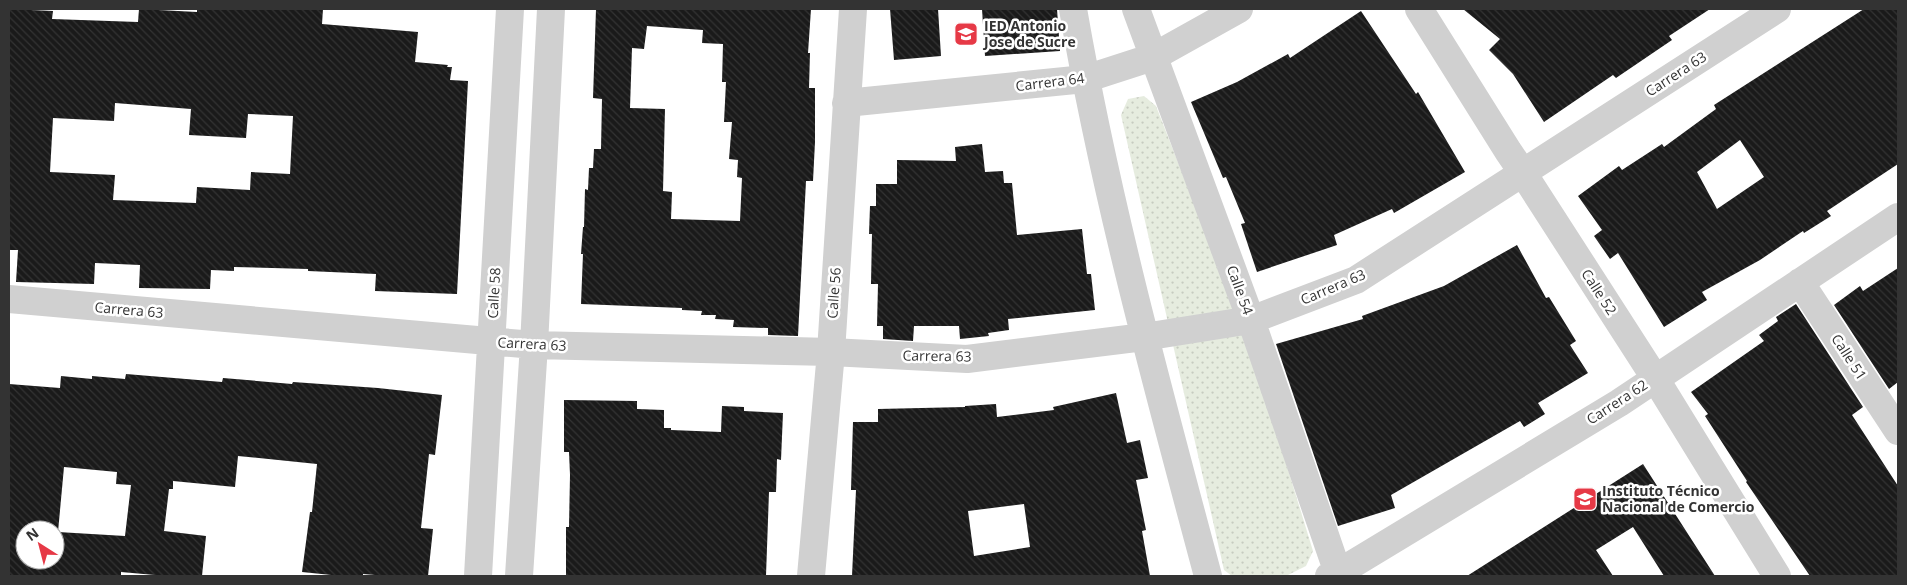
<svg xmlns="http://www.w3.org/2000/svg" width="1907" height="585" font-family="'Open Sans',sans-serif">
  <style>
    .park { fill: url(#park-dots) }
    .building { fill: url(#building-back-hatch); fill-rule: evenodd }
    .lines { fill: none; stroke-linecap: round; stroke-linejoin: round }
    .minor { stroke: #d0d0d0; stroke-width: 28 }
    .labels { text-anchor: middle; stroke-width: 5; stroke-linejoin: round; paint-order: stroke }
    .poi-label { font-size: 14px; font-weight: bold; fill: #333; stroke: #fff; text-anchor: start }
    .street-label { font-size: 14px; fill: #333; stroke: #fff }
  </style>
  <defs>
    <pattern id="park-dots" width="8" height="8" patternUnits="userSpaceOnUse" patternTransform="scale(1.25)"><rect width="8" height="8" fill="#e6ecdf"/><path d="M2 2h.1M6 6h.1" fill="none" stroke="#c6cbc0" stroke-width="1.8" stroke-linecap="round"/></pattern>
    <pattern id="building-back-hatch" width="6" height="6" patternUnits="userSpaceOnUse" patternTransform="scale(1.25)"><rect width="6" height="6" fill="#1a1a1a"/><path d="M-1 5l2 2M0 0l6 6M5-1l2 2" fill="none" stroke="#333"/></pattern>
  </defs>
  <rect width="100%" height="100%" fill="#fff"/>
  <path class="park" d="M1144,96l12,10 95,243 62,202 -7,15 -20,10h-54l-8,-6 -103,-455 7,-16z"/>
  <path class="building" d="M9,9l44,2 -1,8 86,3 1,-13 58,3v-3h126l-1,15 96,8 -3,30 33,3 -1,2h5l-2,13 18,1 -11,213 -82,-3 1,-17 -68,-3v-2l-74,-2v4l-23,-1 -1,19 -71,-1 1,-23 -45,-2 -1,21 -78,-2 2,-32h-9zM115,103l76,6 -2,26 57,3 2,-24 45,2 -3,58 -39,-2 -1,18 -53,-3 -1,16 -83,-3 2,-25 -65,-3 3,-54 61,3z
    M596,9h215l-3,44h2l-1,35h6v54l-2,39h-7l-8,155 -30,-1v-7l-35,-1 1,-7 -19,-1 1,-4h-15l1,-4 -20,-1v-2l-101,-4 2,-50h-2l2,-27h1l1,-38 3,1 1,-22h4l1,-19h7l1,-50 -9,-1zM647,26l56,4 -1,13 21,1 -1,38h4l-2,40h8l-3,37 9,1 -1,17 5,1 -2,43 -69,-2 1,-27 -9,-1 2,-82 -35,-1 2,-60 12,1z
    M890,9h48l3,47 -47,4z
    M982,9h75l3,42 -75,5z
    M1463,9h247l-41,27 3,4 -56,38 -3,-3 -69,47 -31,-48 -24,-24 11,-11z
    M1864,9h34v155l-71,47 4,5 -27,17 -1,-2 -43,29 -58,32 5,8 -43,27 -46,-74 -8,6 -16,-23 8,-6 -24,-34 41,-30 3,4 40,-26 2,3 52,-38 -2,-4zM1740,140l24,37 -47,32 -20,-37z
    M1361,11l55,83 2,-2 47,80 -71,41 -2,-4 -58,26 3,10 -80,27 -16,-48 4,-1 -19,-46 -3,1 -32,-76 46,-20 51,-28 2,4z
    M982,144l3,28 18,-1 1,12h8l5,52 65,-6 5,45h4l4,36 -87,9 1,11 -21,3 1,3 -29,3 -1,-13h-45l-1,15 -30,-2v-13h-6l1,-42h-7l1,-50h-3l1,-28h6v-22h21v-24l59,1 -1,-14z
    M1517,245l29,53 3,-1 27,44 -6,4 18,28 -50,30 7,11 -21,13 -4,-6 -129,74 4,13 -57,18 -62,-182 87,-25 -1,-3 82,-30z
    M1898,268v114l-9,7 -55,-84 26,-19 3,5z
    M1796,304l67,103 -11,8 46,71v90h-88l-64,-94 1,-1 -42,-65 3,-2 -17,-22 73,-51 -5,-6 19,-14 -2,-4z
    M126,374l96,8 1,-4 69,6 1,-2 85,6 64,7 -7,60 -6,-1 -8,74 12,1 -5,47h-41l-24,-2v2h-22l-39,-4 8,-60h2l5,-48 -79,-8 -3,31 -62,-6v8h-4l-5,42 42,5 -4,40h-36l-45,-4v4h-112v-192l51,4 1,-12 31,3v-3l33,3zM64,467l53,5 -1,12 15,1 -6,51 -67,-4zM25,530h30v30h-30z
    M1116,393l11,50 13,-3 8,38 -12,2 10,50 -4,1 8,45h-298l4,-86h-5l2,-68h25v-13l87,-2v-1l31,-2 1,13 57,-7 -1,-3zM1024,504l6,43 -56,9 -6,-45z
    M564,400l73,1v8l27,1v18h7v2l50,2 1,-26 22,1v4l39,2 -2,47 -4,-1 -1,33h-7l-3,84h-200v-49h3l1,-52 -1,-23h-5z
    M1643,464l72,112h-51l-31,-49 -37,23 17,26h-146z"/>
  <g class="lines">
    <path class="minor" d="M1073,9c33,191 85,380 135,567
      M1136,9l115,311 87,253
      M1419,9l89,142 15,22 132,205 122,198
      M846,103l239,-24 68,-22 86,-48
      M1800,282l98,149
      M9,299l525,46 297,7 136,7 177,-22 107,-17 105,-40 421,-271
      M478,576l32,-567
      M519,576l15,-231 17,-336
      M811,576l20,-224 22,-343
      M1329,576l9,-3 281,-170 279,-186"/>
  </g>
  <defs>
    <g id="school-square" transform="scale(1.25)"><rect x="-9" y="-9" width="18" height="18" rx="4" fill="#e63946" stroke="#fff"/><path d="M0-5L7-2L0 1L-7-2ZM-4 1L0 2.5L4 1V4Q0 6-4 4Z" fill="#fff"/></g>
  </defs>
  <g fill-rule="evenodd">
    <use href="#school-square" x="966" y="34"/>
    <use href="#school-square" x="1585" y="499"/>
  </g>
  <g class="labels">
    <g class="poi-label">
      <text x="984" y="31">IED Antonio<tspan x="984" dy="16">Jose de Sucre</tspan></text>
      <text x="1602" y="496">Instituto Técnico<tspan x="1602" dy="16">Nacional de Comercio</tspan></text>
    </g>
    <g class="street-label">
      <text transform="translate(1676 74) rotate(-33)" y="5">Carrera 63</text>
      <text transform="translate(1050 82) rotate(-7)" y="5">Carrera 64</text>
      <text transform="translate(1333 287) rotate(-23)" y="5">Carrera 63</text>
      <text transform="translate(1240 290) rotate(70)" y="5">Calle 54</text>
      <text transform="translate(1599 292) rotate(57)" y="5">Calle 52</text>
      <text transform="translate(494 293) rotate(-87)" y="5">Calle 58</text>
      <text transform="translate(834 293) rotate(-86)" y="5">Calle 56</text>
      <text transform="translate(129 310) rotate(5)" y="5">Carrera 63</text>
      <text transform="translate(532 344) rotate(3)" y="5">Carrera 63</text>
      <text transform="translate(937 356) rotate(1)" y="5">Carrera 63</text>
      <text transform="translate(1849 357) rotate(57)" y="5">Calle 51</text>
      <text transform="translate(1617 402) rotate(-33)" y="5">Carrera 62</text>
    </g>
  </g>
  <rect width="1907" height="585" fill="none" stroke="#333333" stroke-width="20"/>
  <g transform="translate(40 545) rotate(324)"><circle r="24" fill="#ffffff" stroke="#adadad"/>
  <path d="M0-4L9 19L0 12L-9 19Z" fill="#e63946"/>
  <text y="-8" font-size="14" font-weight="bold" text-anchor="middle" fill="#333333">N</text>
  </g>
</svg>
